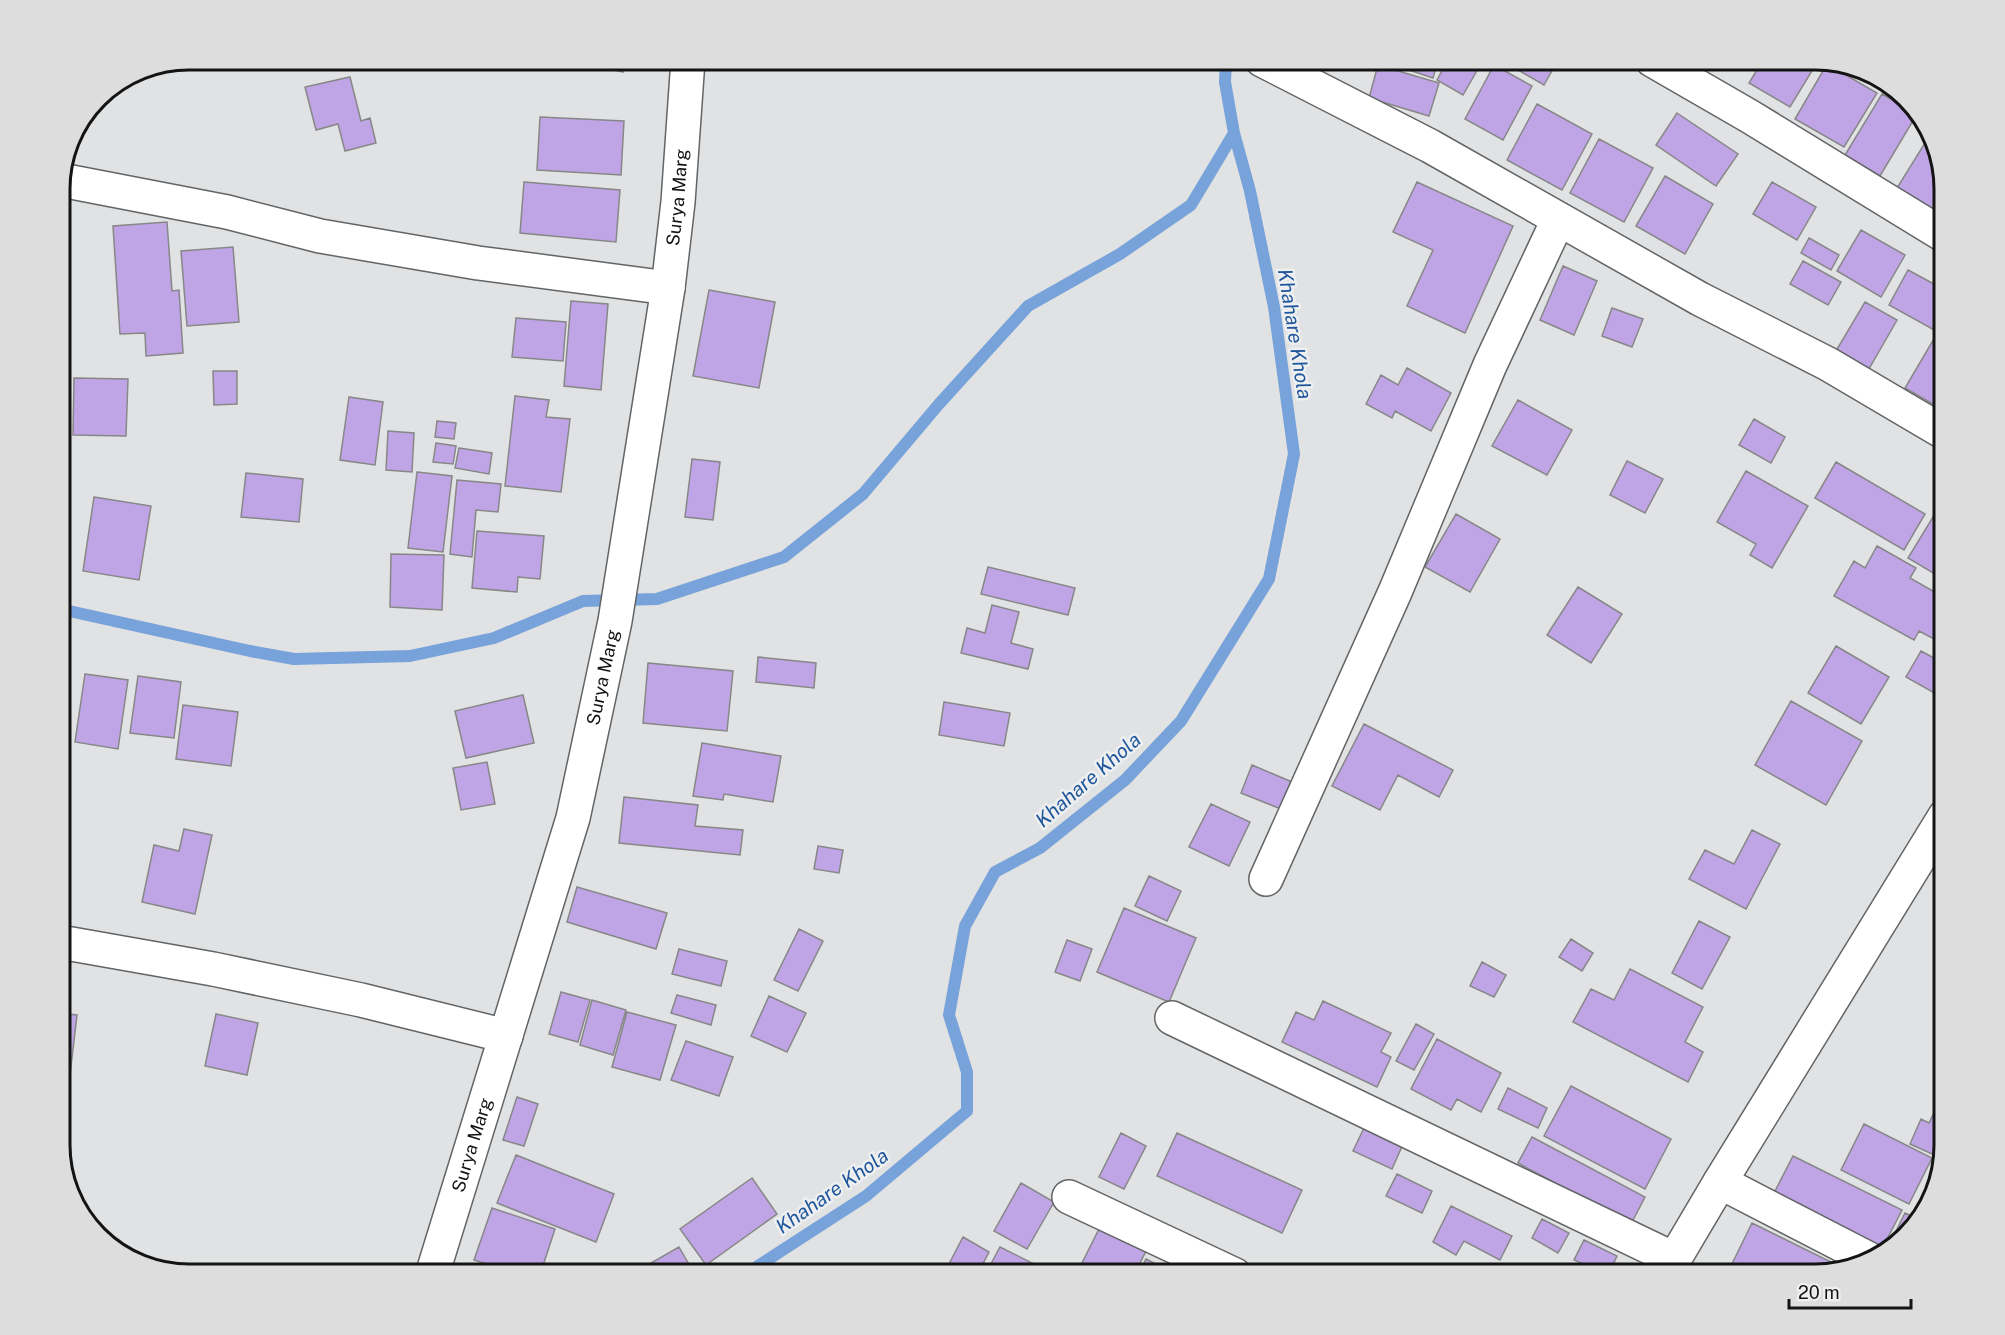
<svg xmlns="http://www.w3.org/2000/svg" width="2005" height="1335" font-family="'Public Sans',sans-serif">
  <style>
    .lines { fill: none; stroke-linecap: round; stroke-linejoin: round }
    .stream { stroke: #77a2da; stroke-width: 12 }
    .building { fill: #c0a5e6; stroke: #878788; stroke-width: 1.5 }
    .minor-casing { stroke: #636465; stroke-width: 36 }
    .minor { stroke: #fff; stroke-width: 33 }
    .labels { text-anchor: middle; stroke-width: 5; stroke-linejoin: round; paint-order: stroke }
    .street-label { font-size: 18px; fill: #141414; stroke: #eeeff0 }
    .water-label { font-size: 20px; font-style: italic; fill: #20579c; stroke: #eeeff0 }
    .rim { fill: none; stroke: #141414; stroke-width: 3 }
  </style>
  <rect width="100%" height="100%" fill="#e1e2e3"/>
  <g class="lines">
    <path class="stream" d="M60,609l190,42 44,8 116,-3 84,-18 89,-37 74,-2 127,-42 79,-63 76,-90 89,-98 92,-52 71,-49 43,-72
      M744,1275l122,-79 101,-85v-39l-18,-57 16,-89 30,-54 45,-24 85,-68 56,-59 88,-142 25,-125 -20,-147 -24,-116 -16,-58 -9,-51 1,-22"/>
  </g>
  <path class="building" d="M570,60h56l-3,12z
    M1379,60h59l-5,18z
    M1448,60h35l-20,35 -26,-15z
    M1501,60h57l-14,25z
    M1763,60h52l3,1 -28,46 -41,-24z
    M1827,64l50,29 -33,54 -49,-28z
    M1378,65l61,18 -10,33 -60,-18z
    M1494,65l38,21 -29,54 -38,-21z
    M350,77l11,44 9,-3 6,25 -31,8 -7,-27 -22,6 -11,-43z
    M1882,94l35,20 -37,62 -35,-21z
    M1537,104l55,30 -30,56 -55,-30z
    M1677,113l61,41 -22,32 -60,-41z
    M540,117l84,4 -3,54 -84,-5z
    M1928,138l4,1 13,51v27l-48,-29z
    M1599,139l54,29 -29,54 -54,-29z
    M1665,176l48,28 -28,50 -49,-28z
    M524,182l96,8 -4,52 -96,-9z
    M1417,182l96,44 -48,107 -58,-27 26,-56 -40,-18z
    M1772,182l44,25 -19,33 -44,-26z
    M167,222l5,69 7,-1 4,63 -37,3 -1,-23 -25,1 -7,-108z
    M1861,230l44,25 -24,42 -44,-26z
    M1809,238l30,17 -8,15 -30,-17z
    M233,247l6,75 -52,4 -6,-75z
    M1803,261l38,21 -13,23 -38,-21z
    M1563,266l34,15 -23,54 -34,-15z
    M1908,270l37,20v46l-56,-31z
    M709,290l66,12 -16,86 -66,-12z
    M571,301l37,3 -7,86 -37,-4z
    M1865,302l32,18 -31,54 -33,-18z
    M1612,308l31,11 -11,28 -30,-11z
    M516,318l50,4 -3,39 -51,-4z
    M1935,337l10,6v68l-40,-23z
    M1407,368l44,25 -20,38 -36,-20 -3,7 -26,-14 15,-29 17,10z
    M213,371h24v33l-23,1z
    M74,378l54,1 -2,57 -53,-1z
    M515,396l34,4 -3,17 24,2 -9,73 -56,-6z
    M349,397l34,5 -8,63 -35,-5z
    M1518,400l54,30 -25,45 -55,-29z
    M1754,419l31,18 -14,26 -32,-18z
    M437,421l19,2 -2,16 -19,-2z
    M388,431l26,2 -2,39 -26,-2z
    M436,443l20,3 -3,18 -20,-2z
    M459,448l33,5 -3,21 -34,-6z
    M692,459l28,3 -7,58 -28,-3z
    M1627,461l36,18 -18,34 -35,-18z
    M1836,462l89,52 -21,36 -89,-52z
    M1746,471l62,35 -36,62 -22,-13 6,-11 -39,-22z
    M417,472l35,4 -9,76 -35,-4z
    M246,473l57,6 -4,43 -58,-5z
    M457,480l44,4 -3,28 -22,-2 -4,47 -22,-3z
    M60,485l8,22 -8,3z
    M94,497l57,9 -12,74 -56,-9z
    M1456,514l44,25 -30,53 -45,-25z
    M1933,517l12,7v56l-37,-22z
    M477,531l67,5 -4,43 -22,-2 -1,15 -45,-4z
    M1877,546l39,22 -6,10 35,20v22l-11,19 -15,-8 -5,9 -80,-44 20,-35 11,7z
    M391,554l53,1 -2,55 -52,-3z
    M988,567l87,21 -7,27 -87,-21z
    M1578,587l44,27 -31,49 -44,-28z
    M992,605l27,7 -8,31 22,6 -5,20 -67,-16 6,-25 18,5z
    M1836,646l53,31 -28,47 -53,-31z
    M1921,651l24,13v35l-39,-22z
    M758,657l58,6 -2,25 -58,-6z
    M648,663l85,8 -6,60 -84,-8z
    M85,674l43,6 -10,69 -43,-7z
    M138,676l43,6 -7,56 -44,-5z
    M523,695l11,48 -68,15 -11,-47z
    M1791,701l71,40 -36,64 -71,-40z
    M944,702l66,11 -6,33 -65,-11z
    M183,705l55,7 -7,54 -55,-7z
    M1364,724l89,46 -14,27 -41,-22 -18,35 -48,-24z
    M702,743l79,13 -8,46 -49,-8 -1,6 -30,-4z
    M487,762l8,42 -34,6 -8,-42z
    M1252,765l40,17 -11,27 -40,-16z
    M624,797l74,8 -3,21 48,4 -3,25 -121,-12z
    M1211,804l39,18 -21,44 -40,-19z
    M184,829l28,6 -17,79 -53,-12 12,-57 25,6z
    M1752,830l28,14 -34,65 -57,-30 16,-29 29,14z
    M818,846l25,4 -4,23 -25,-4z
    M1149,876l32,15 -14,30 -32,-15z
    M577,887l90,26 -11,36 -89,-27z
    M1124,908l72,30 -27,64 -72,-30z
    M1699,921l31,16 -28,52 -30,-16z
    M799,929l24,12 -25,50 -24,-11z
    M1571,939l22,14 -11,18 -23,-14z
    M1067,940l25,9 -12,32 -25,-9z
    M679,949l48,12 -6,25 -49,-12z
    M1482,962l24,13 -12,22 -24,-11z
    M1630,969l73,38 -18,35 18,10 -15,30 -115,-60 18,-33 23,11z
    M561,992l29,8 -12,42 -29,-8z
    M677,995l39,10 -5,20 -40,-12z
    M769,996l37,17 -19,39 -36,-16z
    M60,1000l3,1 -2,12 16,2 -7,60 -10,-1z
    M592,1000l34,10 -13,45 -33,-10z
    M1323,1001l68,32 -10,19 10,5 -14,30 -95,-45 14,-30 18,8z
    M627,1012l49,13 -16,55 -48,-13z
    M216,1014l42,9 -11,52 -42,-9z
    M1416,1024l18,10 -20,36 -18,-9z
    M1437,1039l64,34 -20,39 -24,-13 -6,11 -40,-21z
    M686,1041l47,16 -14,39 -48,-16z
    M1571,1086l100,53 -26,50 -101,-53z
    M1508,1088l39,20 -9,20 -40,-19z
    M1945,1089v56l-4,13 -31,-14 11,-25 8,4z
    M517,1097l21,7 -14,42 -21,-6z
    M1864,1124l68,34 -23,46 -68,-34z
    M1365,1126l38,18 -11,25 -39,-18z
    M1121,1133l25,13 -22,43 -25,-12z
    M1177,1133l125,57 -20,43 -125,-57z
    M1532,1137l113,60 -14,27 -113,-61z
    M516,1155l98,39 -18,48 -99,-39z
    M1793,1156l109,54 -20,39 -109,-54z
    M1397,1174l35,17 -10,22 -36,-17z
    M752,1178l25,36 -71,51 -26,-36z
    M1021,1183l33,19 -27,47 -33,-18z
    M1451,1206l61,30 -12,24 -36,-19 -8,14 -23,-13z
    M492,1208l63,21 -15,46h-18l-48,-15z
    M1905,1213l15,7 -33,31h-1z
    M1542,1219l27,14 -11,20 -26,-15z
    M1752,1223l91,45 -28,7h-70l-15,-7z
    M1100,1227l46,24 -12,24h-48l-8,-4z
    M963,1237l26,15 -12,23h-8l-20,-11z
    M1584,1240l33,16 -9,19 -34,-15z
    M679,1247l15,26 -4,2h-32l-7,-12z
    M1000,1247l36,18 -5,10h-46z
    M1146,1259l31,16h-39z"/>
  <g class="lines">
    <g class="minor-casing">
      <g id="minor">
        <path d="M1262,60l168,86 270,153 128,65 117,69"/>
        <path d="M1652,60l97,56 196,120"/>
        <path d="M61,180l166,32 93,24 158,27 190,25"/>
        <path d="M1266,879l129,-287 95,-227 68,-145"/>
        <path d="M60,942l153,27 148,31 145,36"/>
        <path d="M1172,1018l502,241"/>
        <path d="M1720,1182l151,78"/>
        <path d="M1069,1197l166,78"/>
        <path id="s1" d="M432,1275l141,-457 42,-197 53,-333 10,-86 10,-142"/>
        <path d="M1665,1275l55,-93 225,-366"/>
      </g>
    </g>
    <use href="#minor" class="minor"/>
  </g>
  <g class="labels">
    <g class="street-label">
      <text dy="6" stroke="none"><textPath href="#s1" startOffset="1108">Surya Marg</textPath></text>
      <text dy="6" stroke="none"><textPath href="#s1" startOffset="622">Surya Marg</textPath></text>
      <text dy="6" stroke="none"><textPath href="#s1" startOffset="136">Surya Marg</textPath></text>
    </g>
    <g class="water-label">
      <text transform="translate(1295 334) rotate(81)" y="7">Khahare Khola</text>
      <text transform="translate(1088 780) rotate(-41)" y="7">Khahare Khola</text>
      <text transform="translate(832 1191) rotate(-35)" y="7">Khahare Khola</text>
    </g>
  </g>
  <path d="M0 0H2005V1335H0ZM189 70H1815A119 119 0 0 1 1934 189V1145A119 119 0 0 1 1815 1264H189A119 119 0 0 1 70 1145V189A119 119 0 0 1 189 70Z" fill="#ddddde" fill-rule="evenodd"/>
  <path class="rim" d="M189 70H1815A119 119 0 0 1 1934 189V1145A119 119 0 0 1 1815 1264H189A119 119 0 0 1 70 1145V189A119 119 0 0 1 189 70Z"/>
  <path d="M1789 1299v9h122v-9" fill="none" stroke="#141414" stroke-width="3"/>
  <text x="1798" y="1299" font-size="18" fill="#141414" stroke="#eeeff0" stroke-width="4.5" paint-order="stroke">20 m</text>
</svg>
